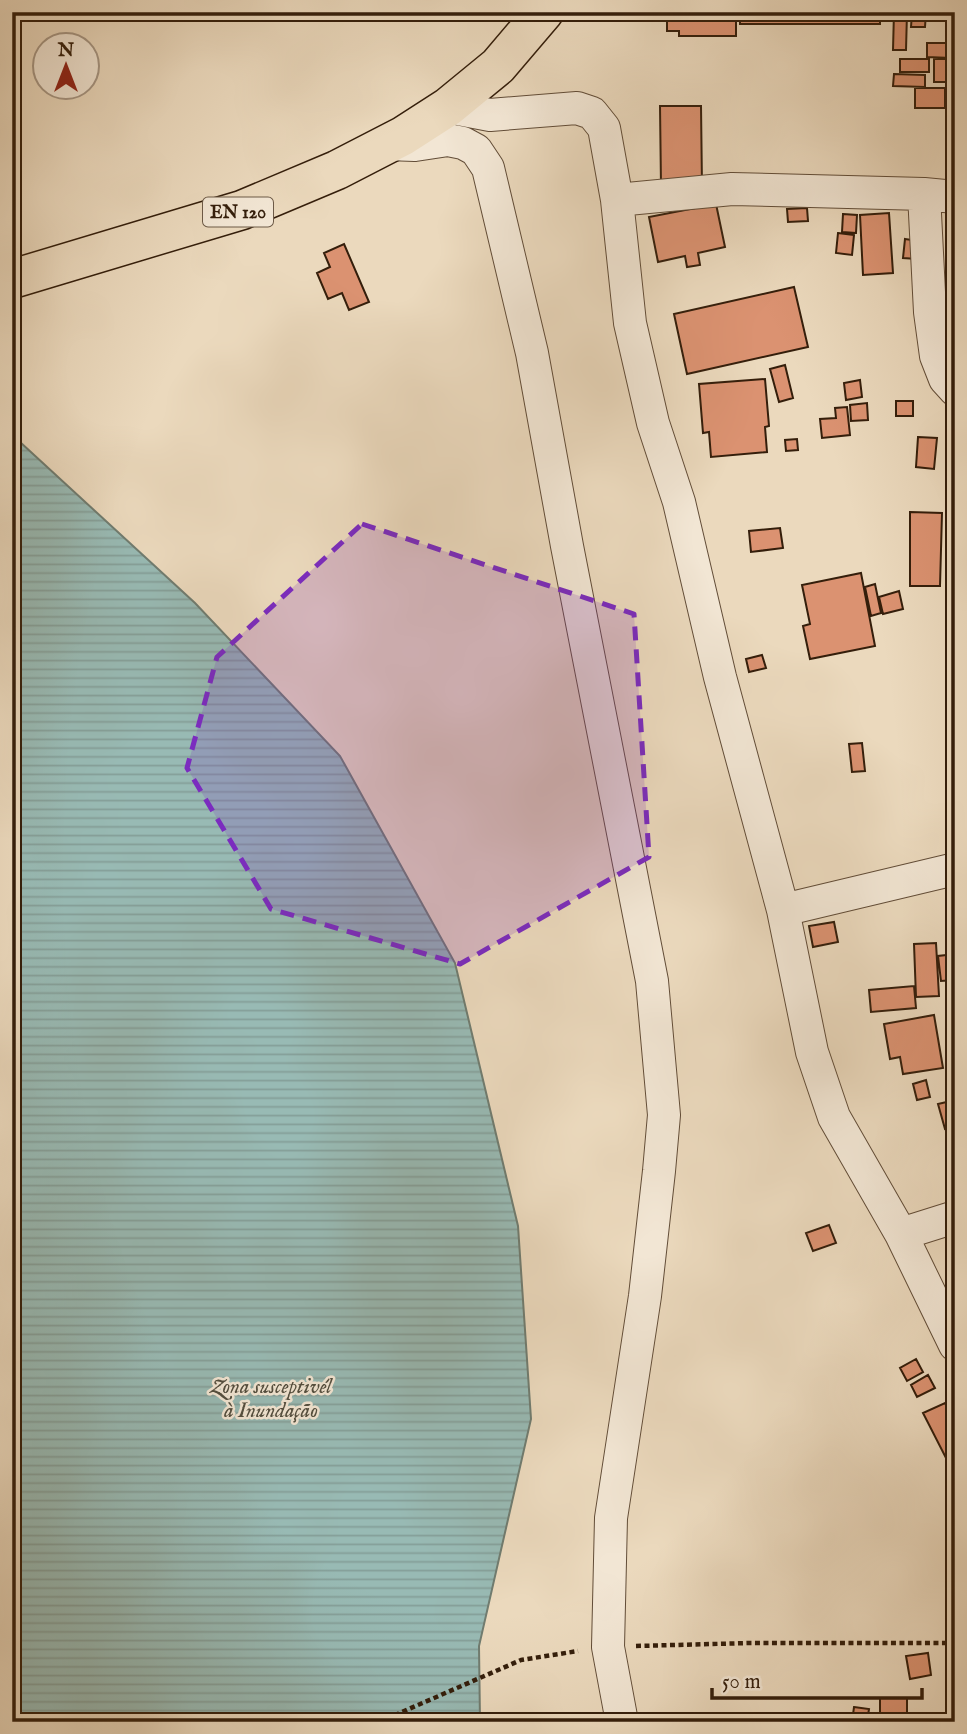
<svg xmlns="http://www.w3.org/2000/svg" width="967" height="1734" font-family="'IM FELL English',serif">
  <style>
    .water { fill: url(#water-rules); stroke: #707c70; stroke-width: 2 }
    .building { fill: #db9271; stroke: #341e0b; stroke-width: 2 }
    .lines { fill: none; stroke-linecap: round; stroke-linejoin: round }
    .minor-casing { stroke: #624d38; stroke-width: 34 }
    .primary-casing { stroke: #341e0b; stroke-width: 41 }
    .path { stroke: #341e0b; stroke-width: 4.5; stroke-dasharray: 5 3.5; stroke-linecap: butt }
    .minor { stroke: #f2e6d4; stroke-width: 32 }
    .primary { stroke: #ebd9bd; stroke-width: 38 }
    .marked { fill: #7b2cbf; fill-opacity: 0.2; stroke: #7b2cbf; stroke-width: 5; stroke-dasharray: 14 9; stroke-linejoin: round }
    .labels { text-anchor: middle; stroke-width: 5; stroke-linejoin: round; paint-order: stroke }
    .shield { fill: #f2e6d4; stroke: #6d5a47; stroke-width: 2 }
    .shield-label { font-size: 18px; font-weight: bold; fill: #341e0b }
    .water-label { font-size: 21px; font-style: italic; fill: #524d3e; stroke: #f2e6d4 }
  </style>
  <defs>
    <pattern id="water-rules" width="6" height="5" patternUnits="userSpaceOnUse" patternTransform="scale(1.75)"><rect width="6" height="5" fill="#98bab4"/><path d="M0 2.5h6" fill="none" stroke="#849f99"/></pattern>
  </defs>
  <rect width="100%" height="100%" fill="#ebd9bd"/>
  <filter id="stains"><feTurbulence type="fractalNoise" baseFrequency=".00286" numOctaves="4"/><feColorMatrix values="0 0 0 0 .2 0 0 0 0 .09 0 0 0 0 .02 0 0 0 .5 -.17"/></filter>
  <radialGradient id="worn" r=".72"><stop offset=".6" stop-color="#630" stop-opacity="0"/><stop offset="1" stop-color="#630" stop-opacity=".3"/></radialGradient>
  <path class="water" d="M20,442l175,161 145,153 115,207 63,263 13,193 -52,227 1,76h-468v-1278z"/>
  <path class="building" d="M667,12h69v24h-57v-5h-12z
    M740,12h140v12h-140z
    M894,12h32l-1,15h-14l1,-14h-5l-1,37h-13z
    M927,43h24v15l-24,-1z
    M900,59h29v13h-29z
    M934,59h21v23h-21z
    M894,74l31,1v12l-32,-1z
    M915,88h30v20h-30z
    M660,106h41l1,80h-41z
    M716,204l9,43 -27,6 2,12 -13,2 -2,-11 -27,6 -9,-45z
    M807,208l1,13 -20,1 -1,-13z
    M889,213l4,60 -30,2 -3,-60z
    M843,214l14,1 -1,18 -14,-1z
    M838,233l16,2 -2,20 -16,-2z
    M905,239l14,2 -2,18 -14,-1z
    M344,244l25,58 -20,8 -7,-17 -14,6 -11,-26 13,-6 -6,-14z
    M946,253h9v16l-8,1z
    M794,287l14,60 -121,27 -13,-60z
    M785,365l8,33 -14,4 -9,-33z
    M765,379l4,47 -4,1 2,25 -56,5 -2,-25 -6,1 -4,-49z
    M860,380l2,17 -16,3 -2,-17z
    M896,401h17v15h-17z
    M867,403l1,17 -17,1 -1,-16z
    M847,407l3,28 -28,3 -2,-19 16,-1 -1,-10z
    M918,437l19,1 -3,31 -18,-2z
    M797,439l1,11 -12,1 -1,-11z
    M910,512l32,1 -2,73h-30z
    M780,528l3,20 -32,4 -2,-21z
    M861,573l14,73 -65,13 -7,-33 7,-2 -8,-39z
    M875,584l6,29 -10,3 -6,-29z
    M899,591l4,18 -20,5 -4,-17z
    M762,655l4,13 -17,4 -3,-13z
    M862,743l3,28 -13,1 -3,-28z
    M834,922l4,20 -25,5 -4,-21z
    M936,943l3,53 -23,1 -2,-53z
    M955,954v26l-14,1 -3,-25z
    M914,986l2,22 -45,4 -2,-22z
    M934,1015l9,53 -40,6 -3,-17 -10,2 -6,-35z
    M926,1080l4,17 -13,3 -4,-16z
    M955,1100v26l-10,3 -7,-25z
    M829,1225l7,18 -23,8 -7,-18z
    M916,1359l7,13 -16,9 -7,-13z
    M928,1375l7,13 -18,9 -6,-12z
    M945,1403l10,21v32l-8,4 -24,-47z
    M928,1653l3,22 -21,4 -4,-23z
    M880,1698h27v20l-27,-1z
    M854,1707l15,2 -2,13h-15z
    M824,1714l18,7v1h-21z"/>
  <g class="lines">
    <g class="minor-casing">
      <path id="minor" d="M448,107l42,8 87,-7 15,5 12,15 13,72 13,123 23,100 26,79 41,175 63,233 29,142 22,65 67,117 54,111
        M386,144l29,1 33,-5 15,3 13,7 12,18 44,185 35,193 85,435 12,134 -5,56 -14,125 -34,222 -3,129 14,75
        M924,194l6,118 6,44 9,23 10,11
        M617,200l115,-11 192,5 31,3
        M783,910l172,-41
        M901,1234l54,-17"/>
    </g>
    <g class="primary-casing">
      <path id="primary" d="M12,279l230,-69 95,-40 66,-34 45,-29 50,-41 46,-54"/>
    </g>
    <path class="path" d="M636,1646l115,-3h204
      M379,1722l142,-62 57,-9"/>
    <use href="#minor" class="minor"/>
    <use href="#primary" class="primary"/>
  </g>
  <path class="marked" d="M362,524l272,90 15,243 -189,107 -189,-55 -84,-141 30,-111z"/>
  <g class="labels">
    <rect class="shield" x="203" y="197.5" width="70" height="29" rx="5"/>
    <g class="shield-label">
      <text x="238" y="218">EN 120</text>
    </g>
    <g class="water-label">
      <text x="271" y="1393">Zona susceptivél<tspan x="271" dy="24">à Inundação</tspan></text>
    </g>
  </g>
  <rect width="967" height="1734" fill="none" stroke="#ebd9bd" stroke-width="42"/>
  <rect x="14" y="14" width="939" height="1706" fill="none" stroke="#341e0b" stroke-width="3.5"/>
  <rect x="21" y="21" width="925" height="1692" fill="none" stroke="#341e0b" stroke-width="2"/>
  <g transform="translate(66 66)"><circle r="33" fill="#f2e6d4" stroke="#a69684" stroke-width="2"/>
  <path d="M0-5L12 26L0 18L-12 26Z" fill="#8f2418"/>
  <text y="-10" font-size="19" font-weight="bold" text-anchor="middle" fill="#341e0b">N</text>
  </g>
  <path d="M712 1688v10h210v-10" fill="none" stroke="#341e0b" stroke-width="3.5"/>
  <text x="722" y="1688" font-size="21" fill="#341e0b" stroke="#f2e6d4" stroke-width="5" paint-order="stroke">50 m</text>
  <rect width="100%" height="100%" filter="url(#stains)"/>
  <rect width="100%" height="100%" fill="url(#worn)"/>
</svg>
